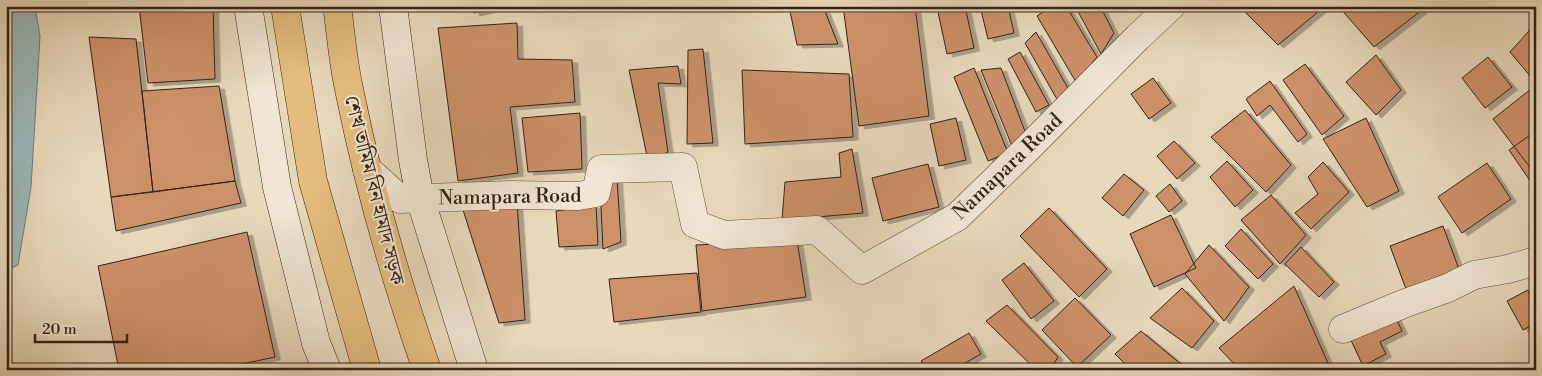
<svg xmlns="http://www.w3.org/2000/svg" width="1542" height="376" font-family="'Libre Bodoni','Noto Serif Bengali',serif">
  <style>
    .water { fill: #9bb8ba; stroke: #737c78 }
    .building { fill: #cd916a; stroke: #362215; filter: url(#shadow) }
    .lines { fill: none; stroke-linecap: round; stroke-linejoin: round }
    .street-casing { stroke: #62503e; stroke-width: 29 }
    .secondary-casing { stroke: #362215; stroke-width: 29 }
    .primary-casing { stroke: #362215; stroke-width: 29 }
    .street { stroke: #f0e6d3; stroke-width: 28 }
    .secondary { stroke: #f0e6d3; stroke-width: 28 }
    .primary { stroke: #e4bc7e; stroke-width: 28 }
    .labels { text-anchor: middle; stroke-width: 4; stroke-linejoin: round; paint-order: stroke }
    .street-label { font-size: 20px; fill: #362215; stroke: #f0e6d3 }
  </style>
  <defs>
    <filter id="shadow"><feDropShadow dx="5.5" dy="3" stdDeviation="0" flood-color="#0004"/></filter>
  </defs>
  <rect width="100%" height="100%" fill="#e8d9bb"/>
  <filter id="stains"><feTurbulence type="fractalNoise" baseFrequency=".004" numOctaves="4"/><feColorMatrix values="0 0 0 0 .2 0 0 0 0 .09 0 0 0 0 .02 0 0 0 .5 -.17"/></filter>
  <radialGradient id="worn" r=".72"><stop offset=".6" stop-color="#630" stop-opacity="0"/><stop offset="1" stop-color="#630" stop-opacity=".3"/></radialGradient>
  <path class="water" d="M6,6h29l5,30 -9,151 -13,78 -12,6z"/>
  <path class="building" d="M139,6h74l2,73 -67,4z
    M473,6h23v2l-22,5z
    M789,6h34l15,38 -41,1z
    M843,6h72l14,110 -70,10z
    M965,6l9,42 -27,6 -9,-42z
    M980,6h28l6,27 -26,6z
    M1052,6h14l31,51 -21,25 -39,-66z
    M1075,6h25l14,27 -13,21z
    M1239,6h85v1l-46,38z
    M1419,6l3,4 -48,37 -35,-40z
    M517,23l1,36 54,1 3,42 -65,5 8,66 -60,8 -20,-153z
    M1536,23v60l-26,-31z
    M1036,32l37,65 -11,11 -37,-65z
    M89,37l47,2 17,153 -42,5z
    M703,49l10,94 -26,1 1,-94z
    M1020,52l29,53 -13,7 -28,-53z
    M1376,55l25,35 -25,25 -30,-33z
    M1488,57l24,30 -27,21 -23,-30z
    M1305,64l39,52 -22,19 -39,-55z
    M678,66l3,18 -23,-1 10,69 -20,9 -19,-91z
    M974,68l34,85 -20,8 -34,-84z
    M1001,68l25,66 -14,12 -31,-76z
    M742,70l107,4 4,63 -108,7z
    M1153,78l18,25 -22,16 -18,-25z
    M1270,81l37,53 -9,8 -28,-37 -13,11 -11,-17z
    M219,86l16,95 -82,11 -11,-101z
    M1531,89l5,6v80l-43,-56z
    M1245,110l46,55 -25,27 -55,-55z
    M580,113l2,56 -54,3 -6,-54z
    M956,118l10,42 -27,6 -9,-42z
    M1366,118l33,73 -32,16 -44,-68z
    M1536,131v52l-3,2 -24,-35z
    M1174,141l21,22 -18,16 -20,-23z
    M852,149l11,64 -81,7 3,-38 56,-5 -2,-24z
    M1227,161l26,29 -18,17 -25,-30z
    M1323,162l26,30 -38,37 -16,-16 23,-19 -10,-17z
    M1487,163l24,36 -49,34 -24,-36z
    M928,164l11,43 -56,14 -11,-43z
    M1124,174l20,16 -21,26 -21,-18z
    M617,178l4,64 -18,7 -2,-43 9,-27z
    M235,181l6,22 -125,28 -5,-34z
    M1170,184l12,17 -13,11 -13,-16z
    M1271,195l35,40 -26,29 -39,-44z
    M517,202l8,118 -26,3 -36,-113z
    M596,205l2,40 -39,2 -3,-36z
    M1049,208l58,61 -28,28 -59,-61z
    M1171,215l25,53 -42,19 -24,-53z
    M1443,226l16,43 -53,20 -16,-43z
    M1241,229l32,35 -15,15 -33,-33z
    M247,232l28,125 -61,13h-95l-21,-104z
    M797,240l9,57 -104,14 -6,-66z
    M1209,245l40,42 -25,34 -39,-47z
    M1301,247l33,35 -15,15 -34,-33z
    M1024,263l30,38 -23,18 -29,-39z
    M697,273l4,39 -87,10 -5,-43z
    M1294,286l37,84h-91l-21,-22z
    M1182,288l32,33 -22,27 -42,-30z
    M1528,290l8,15v18l-13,7 -16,-29z
    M1075,298l36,37 -34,32 -35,-37z
    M1007,305l51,52 -8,13h-14l-50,-49z
    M1394,314l8,17 -22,11 6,12 -23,12 -14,-30z
    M1141,331l41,34 -5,5h-46l-16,-16z
    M969,333l12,21 -28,16h-27l-5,-9z"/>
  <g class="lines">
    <g class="street-casing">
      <path id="street" d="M367,169l33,30 111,-4 67,1 18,-3 5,-24 82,-2 12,57 29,11 93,-5 45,40 95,-53 70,-68 111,-112 33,-31
        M1343,329l60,-25 45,-16 26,-13 34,-6 28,-8"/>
    </g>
    <g class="secondary-casing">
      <path id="secondary" d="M248,6l29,181 39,156 11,27
        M393,6l20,154 7,38 54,172"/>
    </g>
    <g class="primary-casing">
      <path id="primary" d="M285,6l28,175 54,189
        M337,6c4,28 6,56 12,83 19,95 46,189 78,281"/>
    </g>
    <use href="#street" class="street"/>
    <use href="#secondary" class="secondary"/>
    <use href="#primary" class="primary"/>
  </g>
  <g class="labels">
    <g class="street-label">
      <text transform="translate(1007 166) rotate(-44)" y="7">Namapara Road</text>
      <text transform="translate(375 190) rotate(76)" y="7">শেখ তামিম বিন হামাদ সড়ক</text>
      <text transform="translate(510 196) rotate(-1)" y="7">Namapara Road</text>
    </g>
  </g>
  <rect width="1542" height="376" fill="none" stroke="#e8d9bb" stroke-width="25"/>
  <rect x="8" y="8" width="1527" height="361" fill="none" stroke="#362215" stroke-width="2.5"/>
  <rect x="12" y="12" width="1517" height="351" fill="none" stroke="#362215"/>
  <path d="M35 334v8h92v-8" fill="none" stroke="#362215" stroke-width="2.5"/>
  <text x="42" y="334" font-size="15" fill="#362215" stroke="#f0e6d3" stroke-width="4" paint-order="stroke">20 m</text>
  <rect width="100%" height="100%" filter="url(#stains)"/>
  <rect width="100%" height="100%" fill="url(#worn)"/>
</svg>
